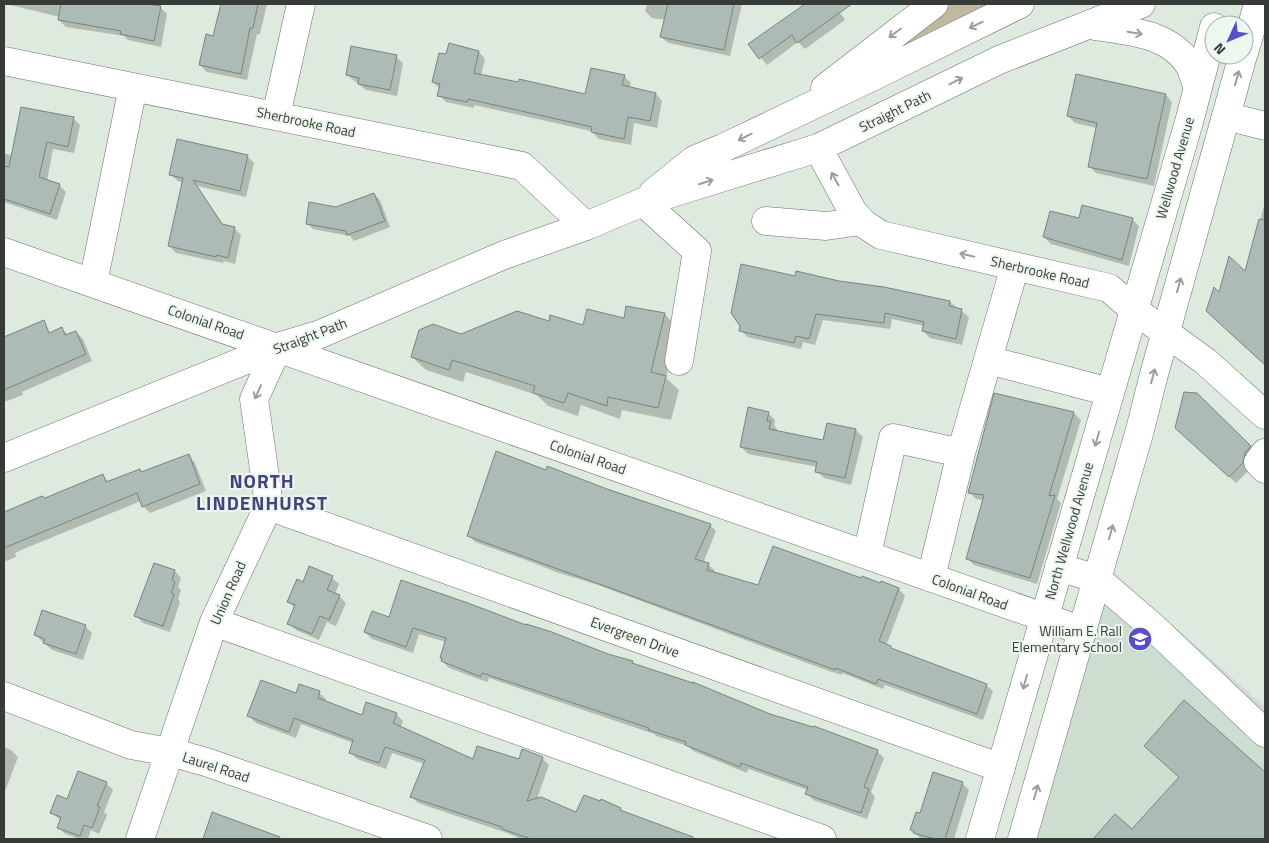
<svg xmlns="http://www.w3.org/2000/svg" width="1269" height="843" font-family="'Titillium Web',sans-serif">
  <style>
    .built { fill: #cdddcf }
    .green { fill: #c1b99f }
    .shadow { fill: #0003 }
    .building { fill: #acbbb6; stroke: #778581 }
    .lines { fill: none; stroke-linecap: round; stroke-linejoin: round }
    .minor-casing { stroke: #69736a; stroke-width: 29 }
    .major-casing { stroke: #69736a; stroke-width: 29 }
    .minor { stroke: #fff; stroke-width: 28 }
    .major { stroke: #fff; stroke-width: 28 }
    .oneway { stroke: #9c9e9c }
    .labels { text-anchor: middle; stroke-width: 4; stroke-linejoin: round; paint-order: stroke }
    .street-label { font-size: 14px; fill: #383c38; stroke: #ecf7ed }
    .poi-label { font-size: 14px; fill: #383c38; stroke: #ecf7ed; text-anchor: end }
    .district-label { font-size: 19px; font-weight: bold; letter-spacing: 1px; fill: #44427f; stroke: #ecf7ed }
  </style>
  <rect width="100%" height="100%" fill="#dfeadf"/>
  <path class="built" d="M1111,570l154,137v132h-231z"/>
  <path class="green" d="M949,4h45l-128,65z"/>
  <path class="shadow" d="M6,4h135l19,3 7,7 -6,33 -33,-7 -4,-4 -58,-9 -7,-7 1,-3z
    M222,4h45l-7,30h-3l-10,46 -40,-8 -7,-7 14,-28z
    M640,4h102l-12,52 -62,-13 -7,-6 4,-17 -13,-2 -7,-7 2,-6z
    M807,4h27l11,16 -40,29 -7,-7 -31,23 -17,-21z
    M479,52l6,7 -4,17 105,20 38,-20 7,7 -1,5 26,6 6,7 -5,27 -23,-5 -3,22 -32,-6 -8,-8 -117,-26v3l-28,-6 -7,-7 1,-6 -7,-7 14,-26z
    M396,57l7,6 -6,33 -31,-6 -19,-15z
    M1166,95l6,7 -18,84 -58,-13 -7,-7 8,-38 -22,-5 -7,-7z
    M73,118l7,7 -6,28 -21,-4 -6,32 12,4 7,7 -9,28 -53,-18v-49l8,3z
    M247,156l7,7 -8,34 -49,-11 27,40 10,2 7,7 -6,29 -11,-3 -1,2 -47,-10 -7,-7 14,-63 -5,-2 -7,-6z
    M374,194l6,6 10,27 -36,14 -4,-5 -37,-7 -6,-6 30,-14z
    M1265,202v161l-52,-48 6,-21 27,-21z
    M1132,219l7,7 -10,40 -78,-22 -7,-7z
    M796,278l88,10 66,14 19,15 -7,28 -32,-7 -7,-7 1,-5 -32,-7 -2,10 -67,-9 -8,25 -12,-3 -2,7 -54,-12 -6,-7z
    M665,314l13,14 -12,50 13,12 -8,30 -49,-10 -2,9 -39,-14 -3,11 -30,-10 -11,-11 -71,-23 -3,10 -37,-12 -14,-13 49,-22 88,-12 34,3z
    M62,329l6,6 8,-3 7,7 9,22 -70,31 1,3 -19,7v-51z
    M1196,394l61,60 -8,16 -13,13 -53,-48z
    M995,395l79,18 7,7 -24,79 4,4 -24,81 -63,-19 -6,-6 16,-59 -8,-1 -7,-7z
    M768,413l7,7 -1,6 3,3v3l47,9 32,-11 7,7 -12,48 -27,-7 -7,-7 1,-4 -70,-13 -7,-7z
    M189,456l6,7 11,28 -56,22 -7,-7 -2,-5 -115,47 -11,5 1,4 -12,5v-51l3,1 38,-12 58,-24 6,6 31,-12 3,3z
    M547,472l163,53 6,6 -13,32 5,1 7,7 -1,2 45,14 103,-8 19,5v-1l18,6 6,7 -19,50 8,5 92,34 7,6 -10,29 -98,-35 -2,4 -41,-16v2l-16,-5 -228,-85 -42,-13 -22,-9 -59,-21 -6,-7z
    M175,571l6,7 -3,9 3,3 -3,9 2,3 -10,30 -27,-9 -7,-7z
    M332,578l7,6 -4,10 4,2 7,7 -10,23 -9,-4 -8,18 -23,-10 -7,-7 6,-15 -6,-6 14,-19z
    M390,619l218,36 24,7 3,3 135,50 107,36 7,7 -13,34 4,5 -8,22 -54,-19 -6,-7 1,-3 -60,-21 -1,4 -54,-22 -5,-5 -32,-10 -2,-2 -165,-56 -2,4 -38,-14 -7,-7 4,-19 -27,-8 -6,19 -41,-14 -7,-7z
    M85,626l7,7 -9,27 -31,-10 -17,-15z
    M319,693l7,6 -1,3 38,14 33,-2 7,7 -3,7 73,33h47l22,-3 7,7 -12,34 40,15 24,-11 1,-2 19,8 4,4 55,26h-159l-14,-6 -89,-30 -7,-7 13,-32 -32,-11 -6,16 -29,-10 -7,-7 3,-9 -52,-19 -5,14 -40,-15 -7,-7 47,-21z
    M1185,702l80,72v65h-171l21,-23 17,15 48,-54z
    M4,747l7,3 7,7 -14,37z
    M106,783l7,7 -9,22 3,3 -8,19 -8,-4 -3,9h-9l-14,-5 -7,-7 3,-7 -10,-7 17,-12z
    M962,783l7,7 -15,49h-33l-10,-10 10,-14z
    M213,814l65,24 1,1h-75z"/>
  <path class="building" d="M61,4h87l13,2 -7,35 -34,-7 1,-3 -63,-11z
    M221,4h37l-5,24h-3l-9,46 -42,-9 7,-31 7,2z
    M668,4h66l-10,46 -64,-13z
    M805,4h47l-55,39 -5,-8 -33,24 -11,-15z
    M449,43l30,8 -5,22 44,9 1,-3 66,15 6,-26 34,7 -3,10 34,8 -6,28 -22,-4 -4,22 -33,-7 1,-5 -124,-28 -1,3 -30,-6 3,-12 -8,-2 7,-29 7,1z
    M351,46l46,9 -7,35 -32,-6 1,-6 -13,-3z
    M1076,74l90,20 -19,85 -59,-12 9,-44 -30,-7z
    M21,107l53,10 -6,30 -21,-5 -8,35 21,7 -10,30 -46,-15v-33l5,1z
    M177,139l71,16 -8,36 -47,-11 29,44 13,3 -7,31 -11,-3 -1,2 -48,-11 15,-68 -14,-3z
    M374,193l11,28 -38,14 -1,-4 -40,-7 3,-22 27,5z
    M1082,205l51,13 -11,42 -79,-23 7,-26 29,7z
    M1259,219l6,1v145l-59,-54 8,-24 5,5 10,-36 16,15z
    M741,264l54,12 1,-5 43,10 45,6 66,14 -1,5 13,3 -6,30 -34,-8 2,-9 -39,-9 -1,10 -68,-9 -7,25 -13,-3 -2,7 -55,-12 1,-5 -9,-13z
    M626,306l39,7 -14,59 15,4 -8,32 -50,-11 -1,9 -39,-13 -4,10 -31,-10 2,-7 -83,-26 -3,10 -38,-13 8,-27 14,-6 28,10 56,-23 32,10 1,-6 33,10 4,-16 37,9z
    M44,320l5,13 13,-6 3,8 11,-4 10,23 -82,36v-53z
    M1184,392l13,1 54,53 -6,7 -2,10 -14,14 -54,-49z
    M994,393l80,19 -25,84 6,-1 -25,83 -64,-19 18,-64 -16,-2z
    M748,407l21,5 -2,9h4l-2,8 54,11 4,-17 29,6 -11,49 -30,-6 2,-10 -77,-15z
    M496,451l50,19 1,-4 60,23 104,35 -16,35 14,4 -2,7 51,15 15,-39 88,32 1,-2 18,7 1,-2 18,7 -20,53 12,5v2l96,36 -10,30 -99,-35 -2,5 -40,-16 -1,2 -16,-6 -352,-128z
    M189,454l11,30 -58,23 -5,-14 -133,55v-36l38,-16 3,2 58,-24 3,8 34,-13 1,3z
    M154,563l21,7 -3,10 3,2 -4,11 3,1 -11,32 -29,-10z
    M309,566l24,10 -6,14 13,5 -11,25 -9,-4 -8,18 -25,-10 8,-19 -8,-3 10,-23 6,3z
    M401,580l67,23 58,22v-1l23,7 59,23 25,7 -1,2 61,20v-1l77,32 43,13 1,-1 64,24 -14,37 5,2 -8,24 -56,-19 3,-7 -67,-24 -1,4 -55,-22 1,-3 -38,-12 1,-2 -167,-55 -1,4 -40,-16 1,-3h-2l6,-20 -33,-10 -7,19 -42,-15 8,-21 17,6z
    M42,610l44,15 -10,29 -33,-11 2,-4 -11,-4z
    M261,680l35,13 3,-9 21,7 -2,7 44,17 4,-13 31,11 -4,10 80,36 4,-13 42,13 3,-10 21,8 -16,44 14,-4 35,15 8,-17 16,6 1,-2 20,9 -1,2 73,27v2h-162l-29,-10v-2l-92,-30 15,-37 -40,-13 -6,16 -30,-10 4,-13 -59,-22 -5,14 -42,-16z
    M1184,700l81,72v67h-172l22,-25 17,15 47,-52 -35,-31z
    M78,771l29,11 -10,24 3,1 -8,21 -8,-3 -4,11 -23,-8 4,-11 -11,-4 7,-18 10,4z
    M933,772l30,10 -18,57h-10l-22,-6 1,-2 -4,-1 6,-18 4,1z
    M212,812l68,25 -1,2h-76z"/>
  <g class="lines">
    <g class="minor-casing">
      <path id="minor" d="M4,61l518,105 64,60
        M276,116l25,-112
        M1226,116l39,10
        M818,148l35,64 11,12 17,11 228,53 24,21 72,52 60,54
        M643,202l54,49 -18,110
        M766,221l60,5 35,-5
        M4,252l1079,379
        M93,283l40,-196
        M988,360l122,32
        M1265,453l-7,9 7,7
        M269,505l16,7 716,256
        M867,555l26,-117 68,15
        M1059,567l38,12 56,48 112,106
        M931,578l30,-125 54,-187
        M214,622l608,217
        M4,696l127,49 39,7 36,10 222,77
        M140,839l74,-217 55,-117 -15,-106 24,-52"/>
    </g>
    <g class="major-casing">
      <path id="major" d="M1089,25c35,6 80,6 101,41 3,7 5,15 8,22
        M1244,53l14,-49
        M825,88l109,-84
        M653,193l41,-33 29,-12 155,-74 142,-70
        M4,458l274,-111 40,-12 186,-80 82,-29 57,-24 175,-54 181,-88 142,-56
        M980,839l209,-717 25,-95
        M1022,839l118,-409 13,-52 90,-323"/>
    </g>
    <use href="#minor" class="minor"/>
    <use href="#major" class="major"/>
  </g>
  <defs><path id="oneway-shaft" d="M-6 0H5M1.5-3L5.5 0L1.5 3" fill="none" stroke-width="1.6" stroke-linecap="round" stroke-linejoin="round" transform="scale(1.25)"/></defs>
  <g class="oneway">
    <use href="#oneway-shaft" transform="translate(976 25) rotate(154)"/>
    <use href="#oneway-shaft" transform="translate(895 33) rotate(143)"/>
    <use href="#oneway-shaft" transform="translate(1135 33) rotate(10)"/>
    <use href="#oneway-shaft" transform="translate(1237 78) rotate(-74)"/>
    <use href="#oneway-shaft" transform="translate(956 81) rotate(-26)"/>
    <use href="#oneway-shaft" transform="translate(745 137) rotate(154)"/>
    <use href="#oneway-shaft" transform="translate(835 179) rotate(-119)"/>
    <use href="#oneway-shaft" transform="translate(706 182) rotate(-17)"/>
    <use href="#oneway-shaft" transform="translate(967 255) rotate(-167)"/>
    <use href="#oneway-shaft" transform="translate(1179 285) rotate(-74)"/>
    <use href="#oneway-shaft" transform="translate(1153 376) rotate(-75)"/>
    <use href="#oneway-shaft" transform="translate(258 392) rotate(114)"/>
    <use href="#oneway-shaft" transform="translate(1097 439) rotate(106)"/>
    <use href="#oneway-shaft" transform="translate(1111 532) rotate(-74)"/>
    <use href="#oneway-shaft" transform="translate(1025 682) rotate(106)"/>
    <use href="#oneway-shaft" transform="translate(1036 792) rotate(-74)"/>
  </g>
  <defs>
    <g id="school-disc" transform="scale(1.25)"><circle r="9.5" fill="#5a4dc5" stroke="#ecf7ed"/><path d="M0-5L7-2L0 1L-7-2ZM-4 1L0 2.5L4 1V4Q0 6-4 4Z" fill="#fff"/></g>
  </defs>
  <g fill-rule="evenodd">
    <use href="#school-disc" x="1140" y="639"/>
  </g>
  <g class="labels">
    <g class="street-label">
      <text transform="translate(895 111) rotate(-26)" y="5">Straight Path</text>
      <text transform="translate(306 122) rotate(12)" y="5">Sherbrooke Road</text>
      <text transform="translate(1175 168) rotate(-74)" y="5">Wellwood Avenue</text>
      <text transform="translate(1040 272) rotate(13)" y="5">Sherbrooke Road</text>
      <text transform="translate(206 322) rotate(19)" y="5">Colonial Road</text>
      <text transform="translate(310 336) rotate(-21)" y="5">Straight Path</text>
      <text transform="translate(588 457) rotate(19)" y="5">Colonial Road</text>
      <text transform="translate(1069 531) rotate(-74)" y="5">North Wellwood Avenue</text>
      <text transform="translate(970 592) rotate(20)" y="5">Colonial Road</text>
      <text transform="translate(228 593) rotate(-66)" y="5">Union Road</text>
      <text transform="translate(635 637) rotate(20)" y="5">Evergreen Drive</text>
      <text transform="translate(216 767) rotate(18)" y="5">Laurel Road</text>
    </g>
    <g class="poi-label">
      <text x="1122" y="636">William E. Rall<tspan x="1122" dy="16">Elementary School</tspan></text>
    </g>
    <g class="district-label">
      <text x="262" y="488">NORTH<tspan x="262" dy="22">LINDENHURST</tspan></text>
    </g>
  </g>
  <rect width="1269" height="843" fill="none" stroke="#383c38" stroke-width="10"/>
  <g transform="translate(1229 40) rotate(226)"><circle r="24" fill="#ecf7ed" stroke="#a4aca5"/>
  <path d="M0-4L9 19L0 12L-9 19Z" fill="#5a4dc5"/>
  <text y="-8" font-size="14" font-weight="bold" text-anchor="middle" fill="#383c38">N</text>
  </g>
</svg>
